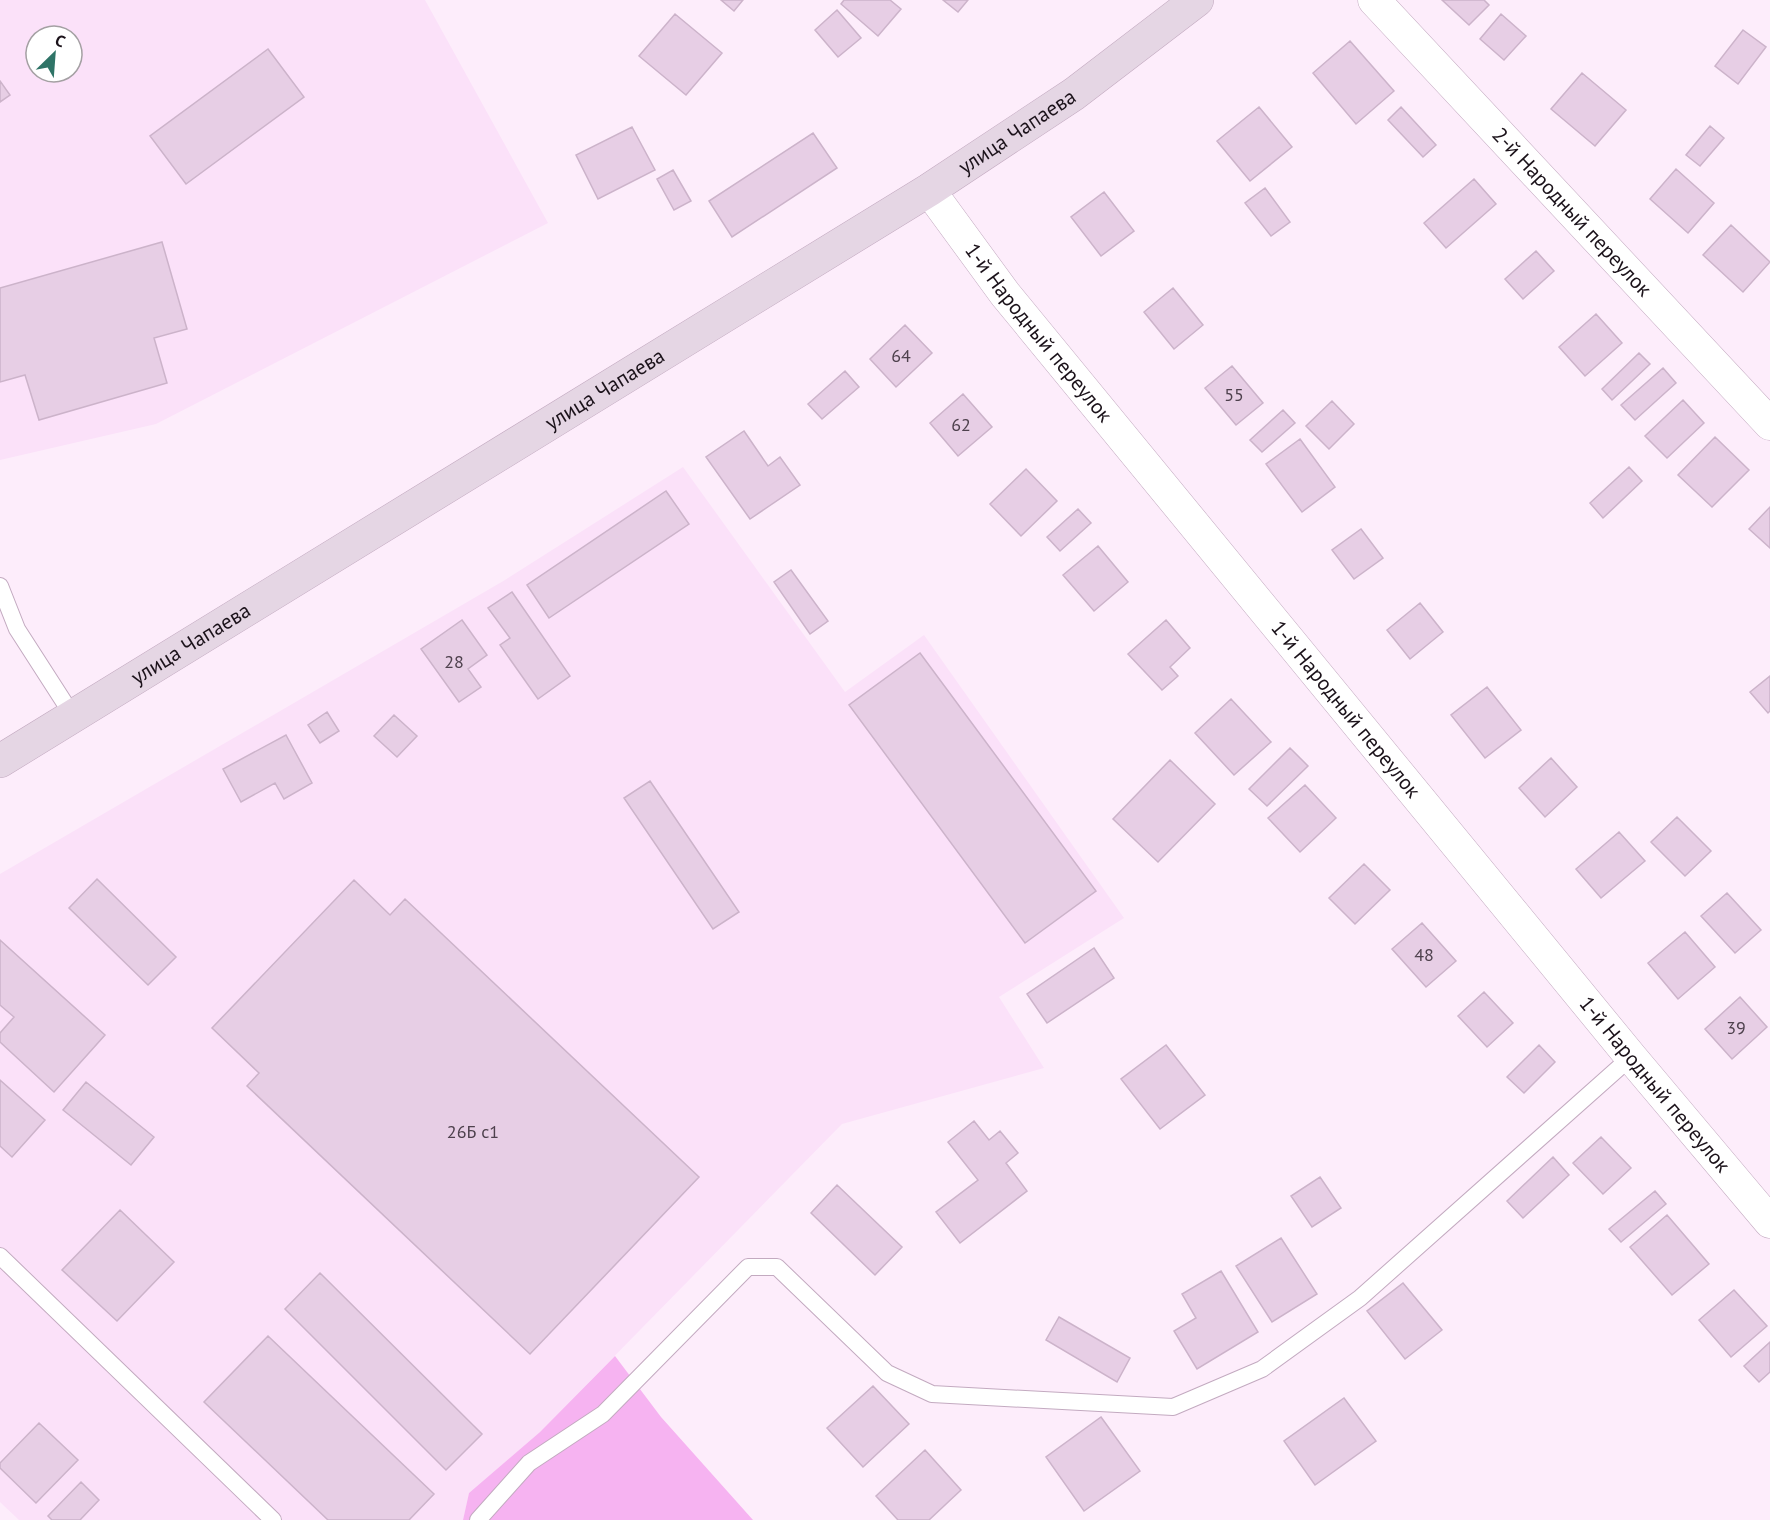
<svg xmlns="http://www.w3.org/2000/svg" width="1770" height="1520" font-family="'PT Sans',sans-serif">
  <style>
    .built { fill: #fbe1f9; fill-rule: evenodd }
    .green { fill: #f6b3f1 }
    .building { fill: #e7cee5; stroke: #ccb3ca; stroke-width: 1.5 }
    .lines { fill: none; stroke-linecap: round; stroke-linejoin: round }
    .lane-casing { stroke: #c3aac0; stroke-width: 18 }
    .street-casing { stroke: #c3aac0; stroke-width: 33 }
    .secondary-casing { stroke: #c3aac0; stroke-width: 34 }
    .lane { stroke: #fff; stroke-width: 16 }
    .street { stroke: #fff; stroke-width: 32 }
    .secondary { stroke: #e5d6e4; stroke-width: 33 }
    .labels { text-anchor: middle; stroke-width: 4.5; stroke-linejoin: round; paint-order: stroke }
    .number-label { font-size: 18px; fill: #4e414d }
    .street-label { font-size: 21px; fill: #1b121a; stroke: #fff }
  </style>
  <rect width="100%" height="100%" fill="#fdedfb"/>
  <path class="built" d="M0,0h425l123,223 -392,201 -156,36zM36,36h36v36h-36z
    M683,467l162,225 79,-57 200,283 -125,79 45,71 -202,56 -302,308 -71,61 -6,27h-444l-19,-18v-628l505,-294z"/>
  <path class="green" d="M615,1356l46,61 92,103h-290l6,-27 71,-61z"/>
  <path class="building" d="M721,0h22l-9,11z
    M844,0h46l11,9 -23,27 -37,-32z
    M943,0h25l-10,12z
    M1442,0h42l5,5 -20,20z
    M837,10l24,28 -23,19 -23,-27z
    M675,14l47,39 -36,42 -47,-39z
    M1501,14l25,22 -22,24 -24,-21z
    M1743,30l23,17 -28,37 -23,-18z
    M1350,41l44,50 -38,33 -43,-51z
    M268,49l36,48 -118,87 -36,-48z
    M1582,73l44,37 -31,36 -44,-37z
    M0,81l10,14 -10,7z
    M1259,107l33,40 -42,34 -33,-40z
    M1401,107l35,38 -13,12 -35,-37z
    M1710,126l14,12 -24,28 -14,-11z
    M632,127l23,43 -57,29 -22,-44z
    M813,133l24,35 -105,69 -23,-36z
    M1676,169l38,34 -26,30 -38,-34z
    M673,170l18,31 -17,9 -17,-31z
    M1474,179l22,25 -50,44 -22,-25z
    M1265,188l25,34 -19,14 -26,-33z
    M1104,192l30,39 -33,25 -30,-39z
    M1731,225l39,37 -27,30 -40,-37z
    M162,242l25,87 -33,9 13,45 -128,37 -14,-45 -25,7v-94z
    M1536,251l18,20 -31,28 -18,-20z
    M1173,288l30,37 -29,24 -30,-37z
    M1596,314l26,29 -37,33 -26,-29z
    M905,325l27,28 -36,34 -26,-28z
    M1639,353l11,11 -38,36 -10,-11z
    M1232,366l31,37 -27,22 -31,-37z
    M1663,368l13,15 -41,37 -14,-15z
    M845,371l14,16 -37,32 -14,-15z
    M963,394l29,33 -34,29 -28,-33z
    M1683,400l21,23 -37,35 -22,-22z
    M1332,401l22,23 -25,25 -23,-23z
    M1283,410l12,13 -33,29 -12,-12z
    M744,431l24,35 12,-9 20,28 -50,34 -44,-62z
    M1715,437l34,33 -37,37 -34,-32z
    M1300,439l35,48 -33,25 -36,-48z
    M1629,467l13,14 -39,37 -13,-15z
    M1026,469l31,32 -36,35 -31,-32z
    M666,491l23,33 -140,94 -22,-33z
    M1770,507v41l-21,-19z
    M1078,509l13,14 -31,28 -13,-14z
    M1361,529l22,29 -29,21 -22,-29z
    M1098,546l30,36 -34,29 -31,-36z
    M791,570l37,51 -18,13 -36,-52z
    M512,592l58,84 -32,23 -38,-54 10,-7 -22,-30z
    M1420,603l23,29 -33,27 -23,-29z
    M462,620l25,35 -19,14 13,18 -22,15 -38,-53z
    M1166,620l24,28 -20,19 8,9 -16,14 -34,-36z
    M920,653l176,238 -71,52 -176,-238z
    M1770,676v35l-2,2 -18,-21z
    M1487,687l34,43 -36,28 -34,-43z
    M1231,699l40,43 -37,33 -39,-42z
    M327,712l12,19 -19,12 -12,-18z
    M394,715l23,21 -20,21 -23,-21z
    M286,735l26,48 -28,16 -9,-16 -34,19 -18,-33z
    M1290,748l18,18 -41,40 -18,-17z
    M1551,758l26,29 -32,30 -26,-29z
    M1170,760l45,44 -57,58 -45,-43z
    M650,781l89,131 -26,17 -89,-131z
    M1305,785l31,33 -36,34 -32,-34z
    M1677,817l34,34 -26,25 -34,-34z
    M1619,832l26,29 -44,37 -25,-29z
    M1364,864l26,26 -35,34 -26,-26z
    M97,879l79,78 -28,28 -79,-77z
    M354,880l36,35 15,-16 294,278 -169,177 -283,-268 12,-13 -47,-45z
    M1727,893l34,37 -26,23 -34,-37z
    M1422,923l34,38 -30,26 -34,-38z
    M1685,932l30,35 -37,32 -30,-36z
    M0,940l105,95 -51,57 -54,-50v-9l14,-16 -14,-12z
    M1094,948l20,30 -67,45 -20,-29z
    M1484,992l29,31 -26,24 -29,-31z
    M1740,997l27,30 -35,32 -27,-30z
    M1166,1045l39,50 -45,34 -39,-50z
    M1539,1045l16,17 -31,31 -17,-16z
    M0,1080l45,40 -33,37 -12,-11z
    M86,1082l68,55 -23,28 -68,-55z
    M974,1121l15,19 11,-9 18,22 -12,10 21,28 -67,52 -24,-31 42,-32 -30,-38z
    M1601,1137l30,31 -28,26 -30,-31z
    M1553,1157l16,18 -46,43 -16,-17z
    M1320,1177l21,31 -29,19 -21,-31z
    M837,1185l65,62 -27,28 -64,-62z
    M1655,1191l11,13 -45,38 -12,-13z
    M120,1210l54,52 -57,59 -55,-51z
    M1667,1215l42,49 -37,31 -42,-48z
    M1281,1238l36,56 -45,28 -36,-56z
    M1221,1271l37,61 -61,37 -23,-38 22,-13 -14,-24z
    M320,1273l162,161 -36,36 -161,-161z
    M1403,1283l39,47 -37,29 -38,-48z
    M1734,1290l33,36 -36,31 -32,-37z
    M1059,1317l71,41 -13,24 -71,-42z
    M268,1336l166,158 -25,26h-81l-124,-118z
    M1770,1342v30l-11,10 -15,-16z
    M873,1386l36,38 -46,43 -36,-39z
    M1344,1398l32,43 -61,44 -31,-44z
    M1101,1417l39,54 -56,40 -38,-54z
    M39,1423l39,37 -42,43 -36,-35v-5z
    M925,1450l36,40 -32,30h-31l-22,-24z
    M81,1482l18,18 -19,20h-28l-4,-4z"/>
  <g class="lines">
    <g class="lane-casing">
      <path id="lane" d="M0,586l17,43 56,87
        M0,1256l273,264
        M478,1520l51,-57 74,-49 145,-147h29l110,106 45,21 241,13 89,-38 98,-71 271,-241"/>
    </g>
    <g class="street-casing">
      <g id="street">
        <path id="s1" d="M1374,0l396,424"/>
        <path id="s2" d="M929,190l76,104 626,763 139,165"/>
      </g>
    </g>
    <g class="secondary-casing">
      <g id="secondary">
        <path id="s3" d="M0,761l929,-571 145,-96 123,-94"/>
      </g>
    </g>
    <use href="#lane" class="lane"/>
    <use href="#street" class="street"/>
    <use href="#secondary" class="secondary"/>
  </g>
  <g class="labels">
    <g class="number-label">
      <text x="901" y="362">64</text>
      <text x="1234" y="401">55</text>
      <text x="961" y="431">62</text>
      <text x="454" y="668">28</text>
      <text x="1424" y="961">48</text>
      <text x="1736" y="1034">39</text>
      <text x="473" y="1138">26Б с1</text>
    </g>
    <g class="street-label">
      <text dy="7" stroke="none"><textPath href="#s3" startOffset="1196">улица Чапаева</textPath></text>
      <text dy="7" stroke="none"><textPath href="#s1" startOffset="290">2-й Народный переулок</textPath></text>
      <text dy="7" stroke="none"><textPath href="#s2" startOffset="180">1-й Народный переулок</textPath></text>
      <text dy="7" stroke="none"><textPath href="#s3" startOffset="710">улица Чапаева</textPath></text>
      <text dy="7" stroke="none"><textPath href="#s3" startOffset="224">улица Чапаева</textPath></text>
      <text dy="7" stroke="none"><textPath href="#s2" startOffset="666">1-й Народный переулок</textPath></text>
      <text dy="7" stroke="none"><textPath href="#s2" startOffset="1152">1-й Народный переулок</textPath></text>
    </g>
  </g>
  <g transform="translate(54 54) rotate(25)"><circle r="28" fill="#ffffff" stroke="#a4a0a3" stroke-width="1.5"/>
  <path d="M0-4.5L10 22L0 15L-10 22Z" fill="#2f7467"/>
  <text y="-9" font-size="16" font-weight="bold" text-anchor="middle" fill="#1b121a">С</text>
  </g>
</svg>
